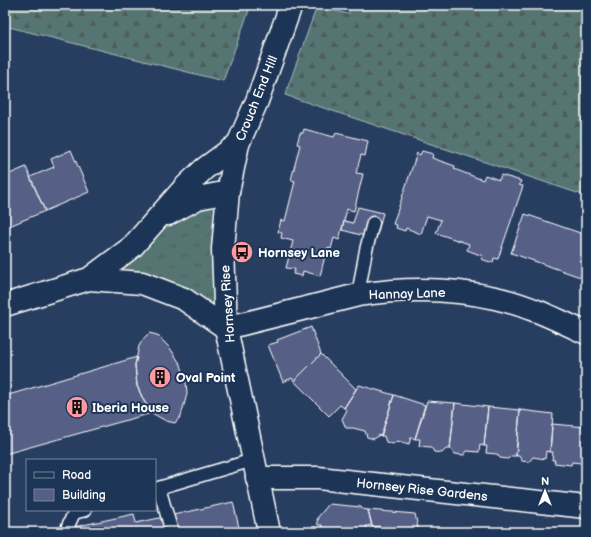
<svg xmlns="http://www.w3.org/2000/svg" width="591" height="537" font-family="'Balsamiq Sans',sans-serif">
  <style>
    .grass { fill: url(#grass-tufts); stroke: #aabab9 }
    .forest { fill: url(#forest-firs); stroke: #aabab9 }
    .building { fill: #566087; stroke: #fff }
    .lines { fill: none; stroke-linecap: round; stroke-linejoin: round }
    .lane-casing { stroke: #fff; stroke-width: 15 }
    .street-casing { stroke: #fff; stroke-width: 25 }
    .secondary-casing { stroke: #fff; stroke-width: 25 }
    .primary-casing { stroke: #fff; stroke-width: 25 }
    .lane { stroke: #1d3557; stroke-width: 12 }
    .street { stroke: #1d3557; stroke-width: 22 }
    .secondary { stroke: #1d3557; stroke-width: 22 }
    .primary { stroke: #1d3557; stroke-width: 22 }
    .labels { text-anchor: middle; stroke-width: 4; stroke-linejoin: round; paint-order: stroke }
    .street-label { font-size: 13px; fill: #fff; stroke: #1d3557 }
    .poi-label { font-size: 13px; font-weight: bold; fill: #fff; stroke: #1d3557; text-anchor: start }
  </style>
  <defs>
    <pattern id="grass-tufts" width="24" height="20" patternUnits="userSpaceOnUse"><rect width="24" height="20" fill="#557473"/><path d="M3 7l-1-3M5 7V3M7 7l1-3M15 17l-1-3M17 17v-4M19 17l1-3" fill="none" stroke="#505c5c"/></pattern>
    <pattern id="forest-firs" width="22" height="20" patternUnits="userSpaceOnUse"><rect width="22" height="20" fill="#557473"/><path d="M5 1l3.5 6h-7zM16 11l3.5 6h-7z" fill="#505c5c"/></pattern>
  </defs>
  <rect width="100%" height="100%" fill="#283e61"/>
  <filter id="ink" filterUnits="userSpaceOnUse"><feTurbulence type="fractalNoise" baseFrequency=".025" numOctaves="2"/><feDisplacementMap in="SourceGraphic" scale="8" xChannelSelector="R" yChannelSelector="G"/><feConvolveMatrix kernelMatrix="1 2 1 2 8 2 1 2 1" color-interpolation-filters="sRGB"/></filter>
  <g filter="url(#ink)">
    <path class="grass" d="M228,192l-2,136 -42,-29 -95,-20 66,-58z"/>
    <path class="forest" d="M5,5h246l-28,76 -218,-55z
      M351,5h235v191l-301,-101 32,-89 31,8z"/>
    <path class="building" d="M304,129l30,8 2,-4 32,8 -3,15 -4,-1 -5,18 7,1 -9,37 -7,-2 -8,31 -5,-2 -3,11 -4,-1 -7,28 -17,-5 -1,5 -9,-2 2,-5 -9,-1 7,-27 -12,-3 1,-5 -4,-1 3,-12 4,1 10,-40 -4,-1 9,-35 -3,-1 3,-11h3z
      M71,150l18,42 -44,19 -15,-34 24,-10 -3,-8z
      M422,151l11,3 -1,4 23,8 -1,3 29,11 2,-5 14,5 2,-5 20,6 -2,4 4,1 -25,73 -4,-1 -1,5 -12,-4 2,-3 -16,-6 2,-6 -33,-11 5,-13 -14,-4 -6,18 -15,-6 -1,3 -9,-3 1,-3 -4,-1 24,-71 3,2z
      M26,167l19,44 -38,16 -2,-5v-46z
      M358,207l25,6 -7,26 -34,-9 2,-9 9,2z
      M525,214l61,21v44l-75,-26z
      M311,327l10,27 -27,27 -2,-3 -9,4 -15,-37 10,-3 -1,-2z
      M149,333l8,2 13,13 11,17 5,16 1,13 -6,22 -6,7 -9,-2 -14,-8 -8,-12 -7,-15 -2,-21 4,-19 5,-8z
      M321,354l35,35 -12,19 -4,-3 -11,11 -35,-35z
      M137,357l-2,8 2,21 7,15 8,12 -147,41v-58z
      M359,385l35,10 -13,41 -2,-1 -5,4 -7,-2 -2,-6 -12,-3h-7l-4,-9 5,-9 -3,-2z
      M394,395l31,10 -10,34 -4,-2 -2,7 -12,-3 -4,3 -7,-2 -2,-6h-3z
      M427,401l28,2 -5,46h-4l-4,4 -8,-1 -3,-5 -12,-1 1,-7h-5z
      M455,403l33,4 -4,39 -4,-1 -1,7 -12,-1 -3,4 -9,-1 -3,-5h-2z
      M488,407l32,3 -4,46h-5l-3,3 -8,-1 -3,-4 -11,-1 1,-7h-3z
      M520,410l33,4 -3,38 -4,-1 -1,8 -12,-2 -4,5 -7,-1 -3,-5h-3z
      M552,424l34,3v40h-3l-2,-4 -9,-1 -1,3 -17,-2 1,-3h-3l1,-8h-3z
      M233,502l7,30h-165l-1,-5 60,-13 2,9z
      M329,504l32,3 1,2 6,1 4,15 -6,1 2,6h-45l-1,-7h-4l-1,-6h2l-1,-2z
      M368,510l47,4 4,18h-27l-1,-3 -10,3 -2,-6 -7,1z"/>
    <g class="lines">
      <g class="lane-casing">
        <path id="lane" d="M358,295l8,-45 7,-27
          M159,488l13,44
          M155,489l98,-29
          M68,532v-6l6,-13 11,-3"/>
      </g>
      <g class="street-casing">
        <path id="street" d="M226,328l132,-33c45,-7 93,-7 137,3 32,7 61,21 91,35
          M257,478h61l268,29"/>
      </g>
      <g class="secondary-casing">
        <path id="secondary" d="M168,214l30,-16 30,-6
          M89,279l53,4 42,16 42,29
          M5,305l84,-26 43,-32 53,-60 19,-18 34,-25"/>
      </g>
      <g class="primary-casing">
        <path id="primary" d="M269,532l-43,-204 -3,-79 5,-57 10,-48 19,-43 34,-96"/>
      </g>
      <use href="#lane" class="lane"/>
      <use href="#street" class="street"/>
      <use href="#secondary" class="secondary"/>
      <use href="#primary" class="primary"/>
    </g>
  </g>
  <defs>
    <g id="bus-disc" transform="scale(1.15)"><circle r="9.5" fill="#ff9aa2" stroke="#1d3557"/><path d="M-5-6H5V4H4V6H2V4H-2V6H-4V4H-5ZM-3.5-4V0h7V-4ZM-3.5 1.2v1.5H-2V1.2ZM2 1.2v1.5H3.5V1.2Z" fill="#111"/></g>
    <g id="building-disc" transform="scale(1.15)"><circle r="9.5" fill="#ff9aa2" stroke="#1d3557"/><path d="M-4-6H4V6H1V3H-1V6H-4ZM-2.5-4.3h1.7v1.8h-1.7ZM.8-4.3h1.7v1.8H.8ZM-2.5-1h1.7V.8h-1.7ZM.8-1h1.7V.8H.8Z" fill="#111"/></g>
  </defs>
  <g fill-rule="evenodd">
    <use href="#bus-disc" x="242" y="252"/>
    <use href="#building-disc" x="160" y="377"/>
    <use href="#building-disc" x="77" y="407"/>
  </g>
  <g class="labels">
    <g class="street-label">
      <text transform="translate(256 98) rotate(-68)" y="5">Crouch End Hill</text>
      <text transform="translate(407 293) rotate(-2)" y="5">Hannay Lane</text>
      <text transform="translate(227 304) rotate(-94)" y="5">Hornsey Rise</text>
      <text transform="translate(422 489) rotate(6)" y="5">Hornsey Rise Gardens</text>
    </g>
    <g class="poi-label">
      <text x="258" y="257">Hornsey Lane</text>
      <text x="176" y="382">Oval Point</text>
      <text x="92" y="412">Iberia House</text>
    </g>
  </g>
  <rect width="591" height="537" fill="none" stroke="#1d3557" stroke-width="20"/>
  <rect x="10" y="10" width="571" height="517" fill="none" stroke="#fff" stroke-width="1.5" filter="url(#ink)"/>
  <rect x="26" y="459" width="130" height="52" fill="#1d3557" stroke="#77869a"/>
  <rect x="34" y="472" width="20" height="6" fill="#1d3557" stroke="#77869a"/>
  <text x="62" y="479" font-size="12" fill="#ffffff">Road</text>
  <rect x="34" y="489" width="20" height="12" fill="#566087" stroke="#77869a"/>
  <text x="62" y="499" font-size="12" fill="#ffffff">Building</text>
  <g transform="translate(545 491)" stroke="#1d3557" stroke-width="3" paint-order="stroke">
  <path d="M0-3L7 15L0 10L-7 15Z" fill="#ffffff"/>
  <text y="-6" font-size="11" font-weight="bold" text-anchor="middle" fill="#ffffff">N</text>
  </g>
</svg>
